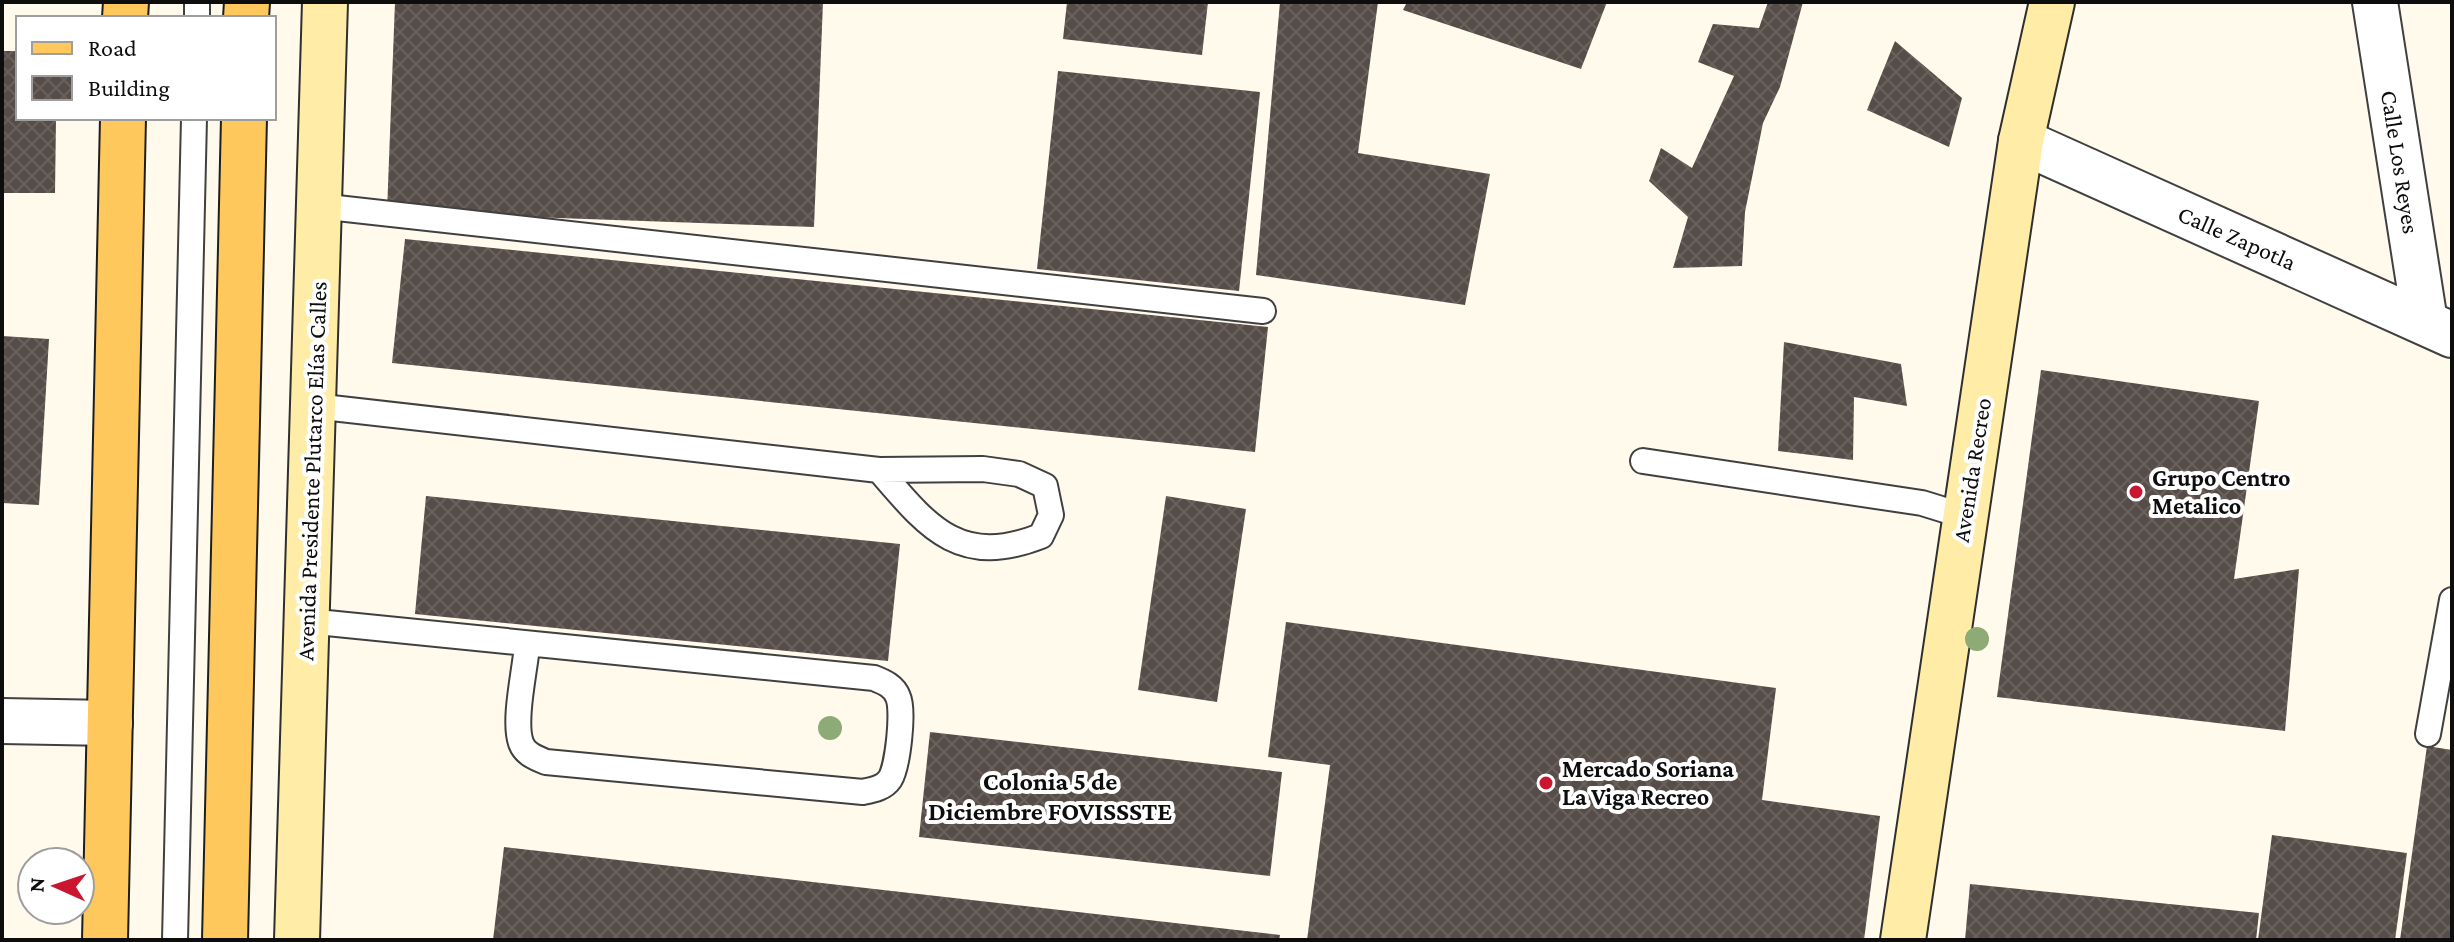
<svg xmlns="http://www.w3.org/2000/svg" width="2454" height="942" font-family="'Crimson Pro',serif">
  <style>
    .building { fill: url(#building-cross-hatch) }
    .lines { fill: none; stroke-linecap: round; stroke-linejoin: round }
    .lane-casing { stroke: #404040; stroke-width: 28 }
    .street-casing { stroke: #404040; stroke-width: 48 }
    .secondary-casing { stroke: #2f2f2f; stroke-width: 48 }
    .primary-casing { stroke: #1e1e1e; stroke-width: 48 }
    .lane { stroke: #fff; stroke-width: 24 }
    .street { stroke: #fff; stroke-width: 44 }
    .secondary { stroke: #ffeda7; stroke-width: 44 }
    .primary { stroke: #ffc85c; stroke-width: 44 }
    .tree { fill: #8dab76 }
    .poi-dot { fill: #cb1631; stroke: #fff; stroke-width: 3 }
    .labels { text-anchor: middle; stroke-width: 8; stroke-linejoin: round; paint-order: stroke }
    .street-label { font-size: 24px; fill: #0d0d0d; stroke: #fff }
    .poi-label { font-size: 24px; font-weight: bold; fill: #0d0d0d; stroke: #fff; text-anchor: start }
    .neighbourhood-label { font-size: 26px; font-weight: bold; fill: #0d0d0d; stroke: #fff }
  </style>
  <defs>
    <pattern id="building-cross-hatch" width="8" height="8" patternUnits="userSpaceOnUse" patternTransform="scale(2)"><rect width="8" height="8" fill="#564c48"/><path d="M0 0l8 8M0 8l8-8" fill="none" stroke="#69615e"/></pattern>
  </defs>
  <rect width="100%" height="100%" fill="#fffaec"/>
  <path class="building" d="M395,2h428l-9,225 -427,-15z
    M1067,2h141l-6,53 -139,-16z
    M1280,2h98l-20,151 132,21 -25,131 -209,-30z
    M1407,2h200l-26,67 -178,-59z
    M1768,2h35l-23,85 -17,36 -18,89 -3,54 -69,2 15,-51 -39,-36 12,-33 31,20 42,-92 -36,-14 15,-38 46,4z
    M1895,41l67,57 -13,49 -82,-37z
    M2,51h16v67h38l-1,75h-53z
    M1058,71l202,21 -21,199 -202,-22z
    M405,239l863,88 -13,125 -863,-89z
    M2,336l47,3 -10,166 -37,-2z
    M1784,342l117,22 6,42 -53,-9 -1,63 -75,-9z
    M2041,370l218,31 -25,178 65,-10 -14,162 -288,-34z
    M426,496l474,48 -12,117 -473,-47z
    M1166,496l80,13 -29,193 -79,-12z
    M1286,622l490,66 -14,112 118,16 -16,124h-557l23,-175 -62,-8z
    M930,732l352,40 -12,104 -351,-39z
    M2427,746l25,4v190h-52z
    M2272,835l135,18 -12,87h-137z
    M504,847l776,88 -1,5h-786z
    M1970,884l289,29 -3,27h-291z"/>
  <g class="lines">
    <g class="lane-casing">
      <path id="lane" d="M197,18v-16
        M319,206l944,105
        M314,406l565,64 104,-1 36,5 26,12 6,29 -10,21c-82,32 -113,-9 -162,-66
        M1643,461l279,42 42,13
        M307,621l567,57c10,4 20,8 24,19 6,13 0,69 -8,82 -6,9 -17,11 -27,13l-317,-30c-10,-4 -21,-8 -25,-19 -8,-22 4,-73 6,-97
        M2428,734l24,-134
        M175,940l19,-822"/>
    </g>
    <g class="street-casing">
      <path id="street" d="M2375,2l50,320
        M2021,141l431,194
        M2,721l108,2"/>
    </g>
    <g class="secondary-casing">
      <path id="secondary" d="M297,940l28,-938
        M1903,940l118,-799 31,-139"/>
    </g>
    <g class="primary-casing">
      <path id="primary" d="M125,18l1,-16
        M246,18l1,-16
        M105,940l18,-822
        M225,940l19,-822"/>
    </g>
    <use href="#lane" class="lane"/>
    <use href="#street" class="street"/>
    <use href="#secondary" class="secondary"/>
    <use href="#primary" class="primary"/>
  </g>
  <g class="tree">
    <circle cx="1977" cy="639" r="12"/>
    <circle cx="830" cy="728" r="12"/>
  </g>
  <g class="poi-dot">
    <circle cx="2136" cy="492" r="8"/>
    <circle cx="1546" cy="783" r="8"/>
  </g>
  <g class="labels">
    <g class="street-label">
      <text transform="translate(2400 162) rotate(81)" y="8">Calle Los Reyes</text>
      <text transform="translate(2237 238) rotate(24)" y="8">Calle Zapotla</text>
      <text transform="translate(1972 470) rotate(-81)" y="8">Avenida Recreo</text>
      <text transform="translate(312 471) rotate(-88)" y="8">Avenida Presidente Plutarco Elías Calles</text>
    </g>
    <g class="poi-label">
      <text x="2152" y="486">Grupo Centro<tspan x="2152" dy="28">Metalico</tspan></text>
      <text x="1562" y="777">Mercado Soriana<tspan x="1562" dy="28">La Viga Recreo</tspan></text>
    </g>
    <g class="neighbourhood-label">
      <text x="1050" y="790">Colonia 5 de<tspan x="1050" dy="30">Diciembre FOVISSSTE</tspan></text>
    </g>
  </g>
  <rect width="2454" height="942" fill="none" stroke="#0d0d0d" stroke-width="8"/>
  <rect x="16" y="16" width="260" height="104" fill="#ffffff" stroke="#9e9e9e" stroke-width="2"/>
  <rect x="32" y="42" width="40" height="12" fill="#ffc85c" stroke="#9e9e9e" stroke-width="2"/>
  <text x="88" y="56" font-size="24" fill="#0d0d0d">Road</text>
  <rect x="32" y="76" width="40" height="24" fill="url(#building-cross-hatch)" stroke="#9e9e9e" stroke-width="2"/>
  <text x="88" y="96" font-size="24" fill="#0d0d0d">Building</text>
  <g transform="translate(56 886) rotate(273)"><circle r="38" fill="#ffffff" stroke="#9e9e9e" stroke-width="2"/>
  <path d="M0-6L14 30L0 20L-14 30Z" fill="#cb1631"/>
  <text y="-12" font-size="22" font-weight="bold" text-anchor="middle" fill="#0d0d0d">N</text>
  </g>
</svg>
